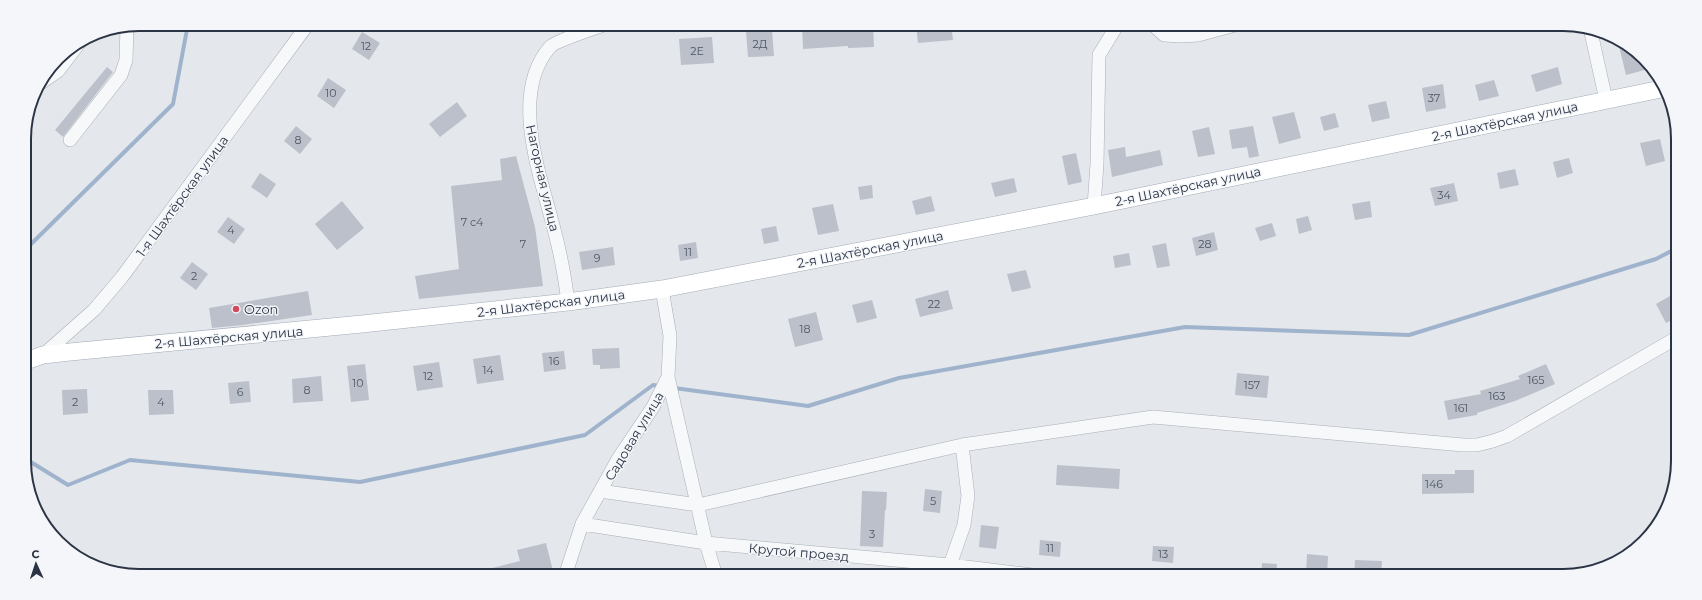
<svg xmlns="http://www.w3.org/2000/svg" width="1702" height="600" font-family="Montserrat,sans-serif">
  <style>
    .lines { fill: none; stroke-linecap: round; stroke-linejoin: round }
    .stream { stroke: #9fb4cc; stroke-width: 4 }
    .building { fill: #bbc0ca }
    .minor-casing { stroke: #a9aeb7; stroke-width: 14 }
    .major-casing { stroke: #a3abb8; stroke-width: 18 }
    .minor { stroke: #f7f8fa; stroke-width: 13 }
    .major { stroke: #fff; stroke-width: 17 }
    .poi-dot { fill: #d1495b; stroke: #f4f6f9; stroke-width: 1.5 }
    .labels { text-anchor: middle; stroke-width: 3; stroke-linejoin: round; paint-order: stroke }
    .number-label { font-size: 11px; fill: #4f5766 }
    .street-label { font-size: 13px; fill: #2b3445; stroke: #f4f6f9 }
    .poi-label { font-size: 13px; fill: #2b3445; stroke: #f4f6f9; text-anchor: start }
    .rim { fill: none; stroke: #2b3445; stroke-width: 2 }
  </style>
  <rect width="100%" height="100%" fill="#e4e7ec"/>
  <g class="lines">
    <path class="stream" d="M25,250l148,-146 15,-80
      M674,388l134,18 91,-28 286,-51 224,8 247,-76 21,-11
      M26,459l42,26 62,-25 230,22 225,-47 68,-50 8,1"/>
  </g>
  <path class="building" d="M823,24h50l1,23 -26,1v-2l-45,3 -1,-24z
    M916,24h35l2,16 -35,3z
    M772,30l2,26 -26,1 -2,-26z
    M362,32l18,11 -11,17 -17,-11z
    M712,37l2,26 -33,2 -2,-26z
    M1618,42l32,21 2,5 -26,7z
    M107,67l6,5 -50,65 -8,-7z
    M1558,67l4,17 -26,8 -5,-17z
    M328,78l18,12 -12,18 -17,-12z
    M1494,80l5,16 -20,5 -4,-16z
    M1443,84l3,24 -20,4 -4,-24z
    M1386,101l4,17 -18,4 -4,-17z
    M457,102l10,14 -27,21 -11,-13z
    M1294,112l7,26 -22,6 -7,-27z
    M1335,113l4,14 -15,4 -4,-14z
    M296,126l16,13 -12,15 -16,-13z
    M1253,126l6,30 -10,2 -2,-11 -15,2 -3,-19z
    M1209,127l6,27 -17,3 -6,-26z
    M1660,139l5,22 -19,5 -6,-23z
    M1125,147l1,10 34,-7 3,15 -51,12 -4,-27z
    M1076,153l6,29 -14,3 -6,-29z
    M516,156l19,71 8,59 -124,13 -4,-23 44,-7 -8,-83 51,-6 -2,-21z
    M1569,158l4,15 -16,5 -4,-16z
    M1515,169l4,16 -19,4 -3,-16z
    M260,173l16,11 -9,14 -16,-11z
    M1014,178l3,14 -22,5 -4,-14z
    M1454,183l4,18 -23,5 -5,-18z
    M872,185l1,13 -13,2 -2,-13z
    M931,196l4,15 -19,4 -4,-14z
    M342,201l22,27 -27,22 -22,-26z
    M1370,201l2,16 -17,3 -3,-16z
    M833,204l6,27 -21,4 -6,-27z
    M1308,216l4,14 -13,4 -3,-15z
    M228,217l17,12 -11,15 -17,-12z
    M1272,223l4,13 -16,5 -5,-13z
    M776,226l3,15 -15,3 -3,-15z
    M1214,232l4,18 -22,6 -4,-18z
    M696,242l2,16 -18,3 -2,-16z
    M1166,243l4,23 -13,2 -5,-22z
    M613,247l2,18 -33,5 -3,-18z
    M1129,253l2,12 -16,3 -2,-12z
    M192,262l16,12 -12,16 -16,-12z
    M1026,270l5,18 -19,4 -5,-18z
    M948,290l5,19 -33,8 -5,-18z
    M308,291l4,24 -69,10 -31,3 -3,-20z
    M1677,292l1,25 -12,6 -10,-19z
    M872,300l5,18 -20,5 -5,-18z
    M816,312l7,28 -28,7 -7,-28z
    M619,348l1,20 -20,1v-4h-7l-1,-16z
    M564,351l2,18 -22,3 -2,-19z
    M500,355l4,25 -27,4 -4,-25z
    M439,362l4,25 -26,4 -4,-25z
    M365,364l4,36 -18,2 -4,-36z
    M1546,364l9,20 -40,17 -38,12v2l-29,5 -4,-19 37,-7 -1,-3 40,-12 -2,-3z
    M1237,373l32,3 -2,22 -32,-3z
    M321,376l2,25 -30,2 -1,-24z
    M249,381l2,21 -21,2 -2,-21z
    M87,389l1,24 -25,2 -1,-25z
    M148,390h25l1,24 -25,1z
    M1057,465l63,4 -1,20 -63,-4z
    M1455,470h19v23l-52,1v-20h33z
    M925,489l17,2 -2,22 -17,-2z
    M862,491l25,1 -1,18h-1l-2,37 -23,-1z
    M981,525l18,2 -3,22 -17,-2z
    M1040,540l21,2 -1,15 -21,-2z
    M546,543l7,28 -20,5h-55l-1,-4 43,-11 -3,-11z
    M1153,546l21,1 -1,16 -21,-2z
    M1307,554l21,2 -1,20h-21z
    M1355,560l27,1 -1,15h-27z
    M1262,563l15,1 -1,12h-15z"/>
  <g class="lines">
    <g class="minor-casing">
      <path id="minor" d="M1152,24l12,11 17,1 17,-1 41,-11
        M1590,28l16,72
        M38,85l20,-14 22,-29
        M70,140l51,-65 5,-15 1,-34
        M1094,206l3,-42 2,-109 19,-31
        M568,302c-3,-23 -7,-46 -13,-69 -13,-54 -47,-138 -5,-186 5,-6 46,-19 56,-23
        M43,355l51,-45 28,-33 186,-253
        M668,377l38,166 10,33
        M600,491l98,14 264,-60 191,-28 310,28h14l16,-4 14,-5 171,-99
        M582,524l124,19 244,22 91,11
        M950,565l14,-40 4,-29 -6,-51
        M565,576l17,-52 36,-65 35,-52 15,-30 2,-41 -8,-47"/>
    </g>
    <g class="major-casing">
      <path id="major" d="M26,361l17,-6 27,-3 292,-28 206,-22 94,-13 432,-83 567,-117"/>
    </g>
    <use href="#minor" class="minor"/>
    <use href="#major" class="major"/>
  </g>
  <circle class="poi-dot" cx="236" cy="309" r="4"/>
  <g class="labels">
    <g class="number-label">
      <text x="760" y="48">2Д</text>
      <text x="366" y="50">12</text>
      <text x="697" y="55">2Е</text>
      <text x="331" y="97">10</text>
      <text x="1434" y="102">37</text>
      <text x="298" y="144">8</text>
      <text x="1444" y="199">34</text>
      <text x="472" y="226">7 с4</text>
      <text x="231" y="234">4</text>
      <text x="523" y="248">7</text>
      <text x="1205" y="248">28</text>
      <text x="688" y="256">11</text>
      <text x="597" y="262">9</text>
      <text x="194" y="280">2</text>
      <text x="934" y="308">22</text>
      <text x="805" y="333">18</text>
      <text x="554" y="365">16</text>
      <text x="488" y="374">14</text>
      <text x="428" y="380">12</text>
      <text x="1536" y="384">165</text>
      <text x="358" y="387">10</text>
      <text x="1252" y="389">157</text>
      <text x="307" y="394">8</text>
      <text x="240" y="396">6</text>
      <text x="1497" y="400">163</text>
      <text x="75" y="406">2</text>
      <text x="161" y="406">4</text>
      <text x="1461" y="412">161</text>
      <text x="1434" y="488">146</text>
      <text x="933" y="505">5</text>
      <text x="872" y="538">3</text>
      <text x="1050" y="552">11</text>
      <text x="1163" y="558">13</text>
    </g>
    <g class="street-label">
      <text transform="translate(1505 121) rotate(-12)" y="5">2-я Шахтёрская улица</text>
      <text transform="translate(543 178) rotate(77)" y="5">Нагорная улица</text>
      <text transform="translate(1188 186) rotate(-12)" y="5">2-я Шахтёрская улица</text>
      <text transform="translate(182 196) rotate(-54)" y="5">1-я Шахтёрская улица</text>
      <text transform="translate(870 249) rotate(-11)" y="5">2-я Шахтёрская улица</text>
      <text transform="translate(551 303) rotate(-7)" y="5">2-я Шахтёрская улица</text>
      <text transform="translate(229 337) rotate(-5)" y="5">2-я Шахтёрская улица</text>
      <text transform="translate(634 436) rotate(-59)" y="5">Садовая улица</text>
      <text transform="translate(799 552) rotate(5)" y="5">Крутой проезд</text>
    </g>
    <g class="poi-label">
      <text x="244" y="314">Ozon</text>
    </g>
  </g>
  <path d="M0 0H1702V600H0ZM139 31H1563A108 108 0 0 1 1671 139V461A108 108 0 0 1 1563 569H139A108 108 0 0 1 31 461V139A108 108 0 0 1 139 31Z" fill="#f4f6f9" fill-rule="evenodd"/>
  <path class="rim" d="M139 31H1563A108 108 0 0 1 1671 139V461A108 108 0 0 1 1563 569H139A108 108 0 0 1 31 461V139A108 108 0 0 1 139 31Z"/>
  <g transform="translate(36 564) rotate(357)" stroke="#f4f6f9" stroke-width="3" paint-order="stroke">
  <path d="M0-3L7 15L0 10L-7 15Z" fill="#2b3445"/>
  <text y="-6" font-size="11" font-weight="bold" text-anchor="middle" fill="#2b3445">С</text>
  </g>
</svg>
